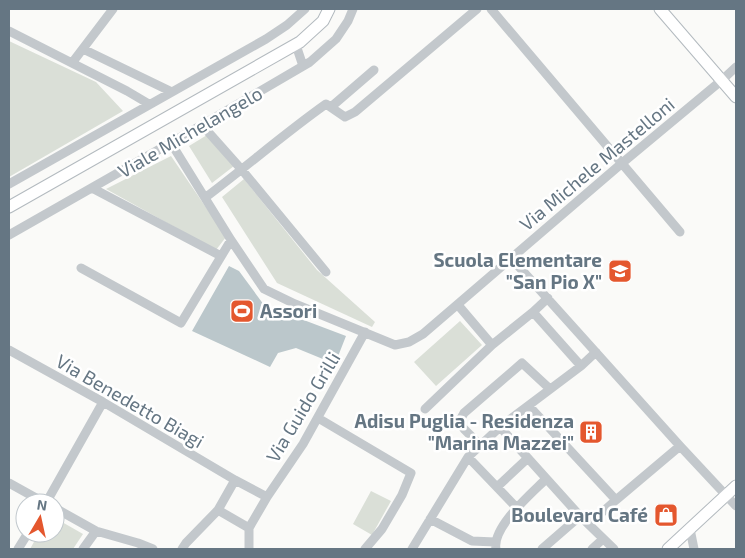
<svg xmlns="http://www.w3.org/2000/svg" width="745" height="558" font-family="'Exo 2',sans-serif">
  <style>
    .green { fill: #dadfd7 }
    .water { fill: #bbc7cb }
    .lines { fill: none; stroke-linecap: round; stroke-linejoin: round }
    .secondary-casing { stroke: #b3babf; stroke-width: 13 }
    .street { stroke: #c3c8cc; stroke-width: 9 }
    .secondary { stroke: #fff; stroke-width: 11 }
    .labels { text-anchor: middle; stroke-width: 5; stroke-linejoin: round; paint-order: stroke }
    .street-label { font-size: 19px; fill: #657683; stroke: #fff }
    .poi-label { font-size: 19px; font-weight: bold; fill: #657683; stroke: #fff; text-anchor: end }
  </style>
  <rect width="100%" height="100%" fill="#fafaf8"/>
  <path class="green" d="M9,41l87,41 27,29 -114,66z
    M207,135l27,31 -22,17 -23,-37z
    M171,156l55,81 -10,13 -110,-61z
    M244,179l73,91 58,52 -3,5 -95,-44 -55,-86z
    M460,321l22,24 -46,41 -22,-24z
    M371,491l20,10 -19,34 -19,-11z
    M55,518l28,16 -10,15h-43l9,-16h16z"/>
  <path class="water" d="M229,266l10,5 25,34 82,31 -11,28 -39,-16 -18,5 -8,14 -78,-36z"/>
  <g class="lines">
    <g class="secondary-casing">
      <path id="secondary" d="M660,9l76,88
        M9,207l291,-165 23,-21 6,-12
        M668,549l68,-63"/>
    </g>
    <path class="street" d="M491,9l189,223
      M9,31l118,60 22,13
      M296,45l7,21
      M83,49l89,43
      M72,63l41,-54
      M331,107l43,-37
      M202,125l40,45 84,102
      M171,143l60,97 33,49 31,15 100,41 14,-3 14,-8 198,-170 101,-84 14,-13
      M9,184l257,-145 21,-14 18,-16
      M92,188l129,68
      M206,197c40,-30 79,-64 120,-93l19,13 10,-5 122,-103
      M9,235l193,-110 108,-63 26,-23 12,-18 5,-12
      M512,259l168,187 56,60
      M81,268l100,55 50,-83
      M548,298l-15,14 48,54
      M492,345l41,-33
      M9,350l94,52 132,78 32,17 -18,31 -31,-18 17,-30
      M529,406l87,94 64,-54
      M425,409l67,-64 -34,-40
      M318,418l93,55 -9,22 -20,34 -17,20
      M500,427l80,89 34,33
      M480,445l-16,-16 -5,-7 5,-9 58,-50 28,26
      M468,457l49,51
      M9,483l36,20
      M497,487l31,-29
      M267,497l36,-53 62,-112
      M46,503l57,-101
      M55,508l41,23 42,12 15,6
      M430,519l42,22 23,1
      M589,524l27,-24
      M690,529l4,20
      M18,549l10,-16
      M83,549l13,-18
      M182,549l4,-6 32,-33
      M249,549v-21
      M412,549l56,-92 32,-30 81,-61 15,-14
      M496,549c-4,-22 35,-55 50,-70
      M542,549l38,-33
      M592,549l11,-10"/>
    <use href="#secondary" class="secondary"/>
  </g>
  <defs>
    <g id="school-square" transform="scale(1.25)"><rect x="-9" y="-9" width="18" height="18" rx="4" fill="#e4572e" stroke="#fff"/><path d="M0-5L7-2L0 1L-7-2ZM-4 1L0 2.5L4 1V4Q0 6-4 4Z" fill="#fff"/></g>
    <g id="stadium-square" transform="scale(1.25)"><rect x="-9" y="-9" width="18" height="18" rx="4" fill="#e4572e" stroke="#fff"/><path d="M0-5a6.5 5 0 1 0 0 10a6.5 5 0 1 0 0-10ZM-3.5-1.8h7v3.6h-7Z" fill="#fff"/></g>
    <g id="building-square" transform="scale(1.25)"><rect x="-9" y="-9" width="18" height="18" rx="4" fill="#e4572e" stroke="#fff"/><path d="M-4-6H4V6H1V3H-1V6H-4ZM-2.5-4.3h1.7v1.8h-1.7ZM.8-4.3h1.7v1.8H.8ZM-2.5-1h1.7V.8h-1.7ZM.8-1h1.7V.8H.8Z" fill="#fff"/></g>
    <g id="shop-square" transform="scale(1.25)"><rect x="-9" y="-9" width="18" height="18" rx="4" fill="#e4572e" stroke="#fff"/><path d="M-5-2.5h2.3a2.7 3.5 0 0 1 5.4 0H5L5.5 6h-11ZM-1.5-2.5h3a1.5 2.3 0 0 0-3 0Z" fill="#fff"/></g>
  </defs>
  <g fill-rule="evenodd">
    <use href="#school-square" x="620" y="271"/>
    <use href="#stadium-square" x="242" y="311"/>
    <use href="#building-square" x="591" y="432"/>
    <use href="#shop-square" x="666" y="515"/>
  </g>
  <g class="labels">
    <g class="street-label">
      <text transform="translate(190 132) rotate(-30)" y="7">Viale Michelangelo</text>
      <text transform="translate(597 164) rotate(-40)" y="7">Via Michele Mastelloni</text>
      <text transform="translate(130 401) rotate(30)" y="7">Via Benedetto Biagi</text>
      <text transform="translate(303 407) rotate(-59)" y="7">Via Guido Grilli</text>
    </g>
    <g class="poi-label">
      <text x="602" y="267">Scuola Elementare<tspan x="602" dy="22">"San Pio X"</tspan></text>
      <text x="260" y="318" text-anchor="start">Assori</text>
      <text x="574" y="428">Adisu Puglia - Residenza<tspan x="574" dy="22">"Marina Mazzei"</tspan></text>
      <text x="648" y="522">Boulevard Café</text>
    </g>
  </g>
  <rect width="745" height="558" fill="none" stroke="#657683" stroke-width="20"/>
  <g transform="translate(40 518) rotate(9)"><circle r="24" fill="#ffffff" stroke="#c1c8cd"/>
  <path d="M0-4L9 19L0 12L-9 19Z" fill="#e4572e"/>
  <text y="-8" font-size="14" font-weight="bold" text-anchor="middle" fill="#657683">N</text>
  </g>
</svg>
